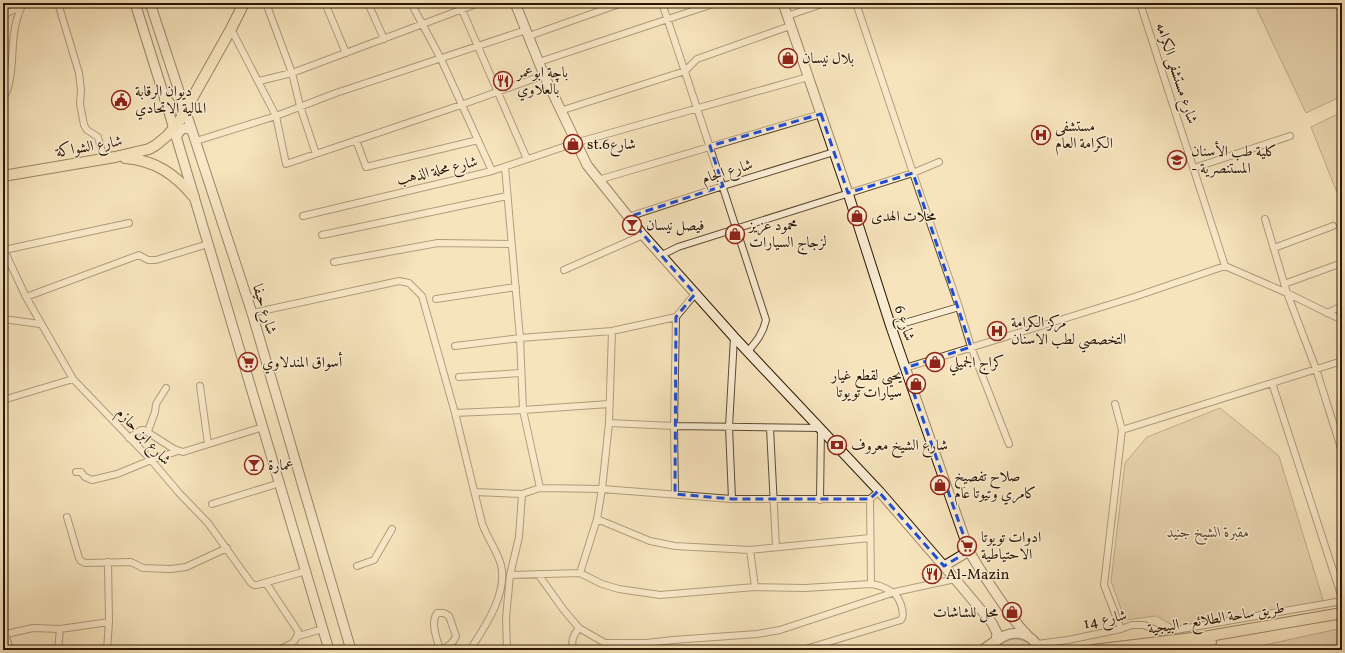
<svg xmlns="http://www.w3.org/2000/svg" width="1345" height="653" font-family="Vollkorn,Amiri,serif">
  <style>
    .green { fill: #d4c19d; stroke: #7e6c4f }
    .lines { fill: none; stroke-linecap: round; stroke-linejoin: round }
    .street-casing { stroke: #5c4a30; stroke-width: 8 }
    .secondary-casing { stroke: #291601; stroke-width: 11 }
    .primary-casing { stroke: #291601; stroke-width: 12 }
    .street { stroke: #faedd4; stroke-width: 6 }
    .secondary { stroke: #faedd4; stroke-width: 9 }
    .primary { stroke: #f7e4bd; stroke-width: 10 }
    .marked { fill: none; stroke: #1d4ed8; stroke-width: 3; stroke-dasharray: 8 5; stroke-linejoin: round }
    .labels { text-anchor: middle; stroke-width: 3; stroke-linejoin: round; paint-order: stroke }
    .poi-label { font-size: 15px; fill: #291601; stroke: #faedd4; text-anchor: start }
    .street-label { font-size: 15px; fill: #291601; stroke: #faedd4 }
    .park-label { font-size: 15px; font-style: italic; fill: #5c4930; stroke: #faedd4 }
  </style>
  <rect width="100%" height="100%" fill="#f7e4bd"/>
  <filter id="stains"><feTurbulence type="fractalNoise" baseFrequency=".005" numOctaves="4"/><feColorMatrix values="0 0 0 0 .2 0 0 0 0 .09 0 0 0 0 .02 0 0 0 .5 -.17"/></filter>
  <radialGradient id="worn" r=".72"><stop offset=".6" stop-color="#630" stop-opacity="0"/><stop offset="1" stop-color="#630" stop-opacity=".3"/></radialGradient>
  <path class="green" d="M1254,3h88v93l-36,17z
    M1342,112v93l-31,-78z
    M1220,408l59,48 45,147 -141,28 -27,-15 -31,4 -14,-39 14,-118 22,-26z
    M1342,628v22h-100z
    M1013,639c9,0 16,3 22,11h-38c4,-6 8,-9 16,-11z"/>
  <g class="lines">
    <g class="street-casing">
      <path id="street" d="M58,3l21,70 2,17 -1,14 4,21 3,5 11,7 6,22
        M266,3l26,70 8,33 16,48
        M325,3l21,50
        M368,3l16,36
        M411,3l30,56 51,112
        M459,3l68,156
        M662,3l35,105 69,212c-3,13 -9,21 -18,31
        M856,3l57,170 46,134 12,40 38,97
        M1140,3l85,263
        M3,15l19,-9
        M787,16l38,-13
        M231,29l45,87 10,48 175,-59 83,-30
        M529,36l93,-33
        M539,62l177,-59
        M259,81l33,-8 187,-70
        M3,99c11,-19 8,-44 11,-65 1,-10 5,-22 9,-31
        M560,111l125,-40 12,-12 93,-33
        M356,140l10,27 112,-27
        M196,141l80,-25 60,-23 190,-63
        M505,167l15,171 3,72 17,78
        M1194,168l96,-32
        M598,180l223,-66
        M303,216l189,-45 83,-28 233,-66
        M628,217l95,-31 111,-34
        M1265,219l22,74 29,76 26,82
        M322,235l185,-39
        M3,248l23,49 47,82 78,81 29,34 28,29 43,60 3,2h3l49,-14
        M1274,248l59,-22
        M4,250l125,-27
        M662,255l16,-8 235,-74 26,-11
        M334,262l104,-19 73,1
        M564,270l79,-35
        M1284,284l58,-21
        M26,297l113,-42 9,5h8l52,-16
        M436,299l80,-12
        M252,313l147,-32 10,2 13,13 33,117 27,110c5,15 15,27 19,42 7,29 -17,63 -31,85
        M1327,313l15,-7
        M3,319l37,5
        M891,327l68,-20
        M455,346l65,-8 92,-7 64,-14 19,-23
        M905,368l229,-71 91,-31 62,27 55,27
        M459,377l62,-4
        M1272,383l70,215
        M200,386l8,58
        M3,400l70,-21
        M1115,404l7,26 -18,155 17,44
        M455,413l68,-3 86,-6
        M609,423l65,3 147,2 -1,72
        M770,428l6,119
        M1122,430l220,-69
        M148,431l7,-19 1,-8 10,-16
        M129,438l12,-8h3l30,19 9,3 80,-25
        M76,472h5l4,5 7,3 25,-6 34,-14 27,-9
        M475,492l47,2 18,-6 62,1 130,10h138l9,-8
        M675,494l-1,-68 2,-109
        M732,499l-3,-72 5,-90
        M870,499l1,85
        M212,504l68,-21
        M67,517l12,41 2,3 4,2 46,-1 12,6 28,1 15,-2 41,-19
        M597,519l53,22 25,5 75,4 120,-12
        M750,550l5,37
        M357,566l17,-6 18,-31
        M580,573l17,-54 5,-30 7,-66 3,-92
        M538,574l25,35 16,19 26,15h41l27,-3 84,-6 23,-4 115,-38 60,-13
        M510,575l70,-2 22,11 17,5 41,6 95,-8 50,1 66,-4c8,1 15,4 21,8 7,3 14,22 9,28l-99,30
        M266,583l32,48c-1,13 -11,15 -21,19
        M3,627l7,23
        M6,634l27,-6 27,1 49,-7
        M298,636l25,-7
        M1037,644l31,-4 53,-11 11,-4h12l17,7 15,-2 166,-29
        M58,650l2,-21
        M107,650l2,-28 -1,-60
        M440,650c-3,-11 -10,-27 -3,-37h7l5,3 7,20c-3,8 -8,10 -15,14
        M507,650l-1,-32 4,-43 9,-38 3,-43
        M573,650c-2,-10 0,-14 6,-22"/>
    </g>
    <g class="secondary-casing">
      <path id="secondary" d="M135,3l30,96 164,551
        M150,3l102,310 99,337
        M515,3l29,72 43,90 56,70 91,102 145,154 76,88 37,44 5,10 -1,8
        M783,3l65,190 43,134 78,224c12,21 25,40 39,60 6,9 13,18 21,26
        M176,137c4,-7 9,-12 16,-6
        M944,566l25,-15
        M994,643c16,-15 36,-13 46,7"/>
    </g>
    <g class="primary-casing">
      <path id="primary" d="M165,99l7,7 13,5
        M125,158c30,2 51,17 69,39
        M3,176l112,-19 34,-8 7,-4 12,-10 12,-15 51,-91 13,-26
        M983,650l10,-7
        M1093,650l116,-14 133,-23
        M1174,650l37,-8"/>
    </g>
    <use href="#street" class="street"/>
    <use href="#secondary" class="secondary"/>
    <use href="#primary" class="primary"/>
  </g>
  <path d="M0 0H1345V653H0ZM821,114l27,79 65,-20 58,174 -66,21 64,183 -25,15 -66,-75 -8,8h-138l-57,-5 1,-177 19,-23 -67,-77 95,-31 -13,-40z" fill="#f7e4bd" fill-opacity=".55" fill-rule="evenodd"/>
  <path class="marked" d="M821,114l27,79 65,-20 58,174 -66,21 64,183 -25,15 -66,-75 -8,8h-138l-57,-5 1,-177 19,-23 -67,-77 95,-31 -13,-40z"/>
  <defs>
    <g id="shop-ring" transform="scale(1)"><circle r="9.5" fill="#faedd4" stroke="#8f2418" stroke-width="1.5"/><path d="M-5-2.5h2.3a2.7 3.5 0 0 1 5.4 0H5L5.5 6h-11ZM-1.5-2.5h3a1.5 2.3 0 0 0-3 0Z" fill="#8f2418"/></g>
    <g id="restaurant-ring" transform="scale(1)"><circle r="9.5" fill="#faedd4" stroke="#8f2418" stroke-width="1.5"/><path d="M-5-6h1v4h1v-4h1v4h1v-4h1v5L-1.5 .5V6h-2V.5L-5-1ZM5-6V6H3V1.5H1.5Q1.5-4 5-6Z" fill="#8f2418"/></g>
    <g id="civic-ring" transform="scale(1)"><circle r="9.5" fill="#faedd4" stroke="#8f2418" stroke-width="1.5"/><path d="M-.6-6.5H3V-4.5H.6V-3L4-1V1h2V6H-6V1h2V-1L-.6-3ZM-1.2 2.5V6h2.4V2.5Z" fill="#8f2418"/></g>
    <g id="hospital-ring" transform="scale(1)"><circle r="9.5" fill="#faedd4" stroke="#8f2418" stroke-width="1.5"/><path d="M-5-5h3v3.5h4V-5h3V5h-3V1.5h-4V5h-3Z" fill="#8f2418"/></g>
    <g id="university-ring" transform="scale(1)"><circle r="9.5" fill="#faedd4" stroke="#8f2418" stroke-width="1.5"/><path d="M0-5L7-2L0 1L-7-2ZM-4 1L0 2.5L4 1V4Q0 6-4 4Z" fill="#8f2418"/></g>
    <g id="bar-ring" transform="scale(1)"><circle r="9.5" fill="#faedd4" stroke="#8f2418" stroke-width="1.5"/><path d="M-6-5H6L.8 .8V4.5H3.5V6h-7V4.5H-.8V.8Z" fill="#8f2418"/></g>
    <g id="supermarket-ring" transform="scale(1)"><circle r="9.5" fill="#faedd4" stroke="#8f2418" stroke-width="1.5"/><path d="M-6-5.5h2.5l.6 2H6L4.5 2H-2.5L-4.4-4H-6ZM-1.5 3.2a1.3 1.3 0 1 0 .1 0ZM3 3.2a1.3 1.3 0 1 0 .1 0Z" fill="#8f2418"/></g>
    <g id="bank-ring" transform="scale(1)"><circle r="9.5" fill="#faedd4" stroke="#8f2418" stroke-width="1.5"/><path d="M-6-4H6V4H-6ZM0-2.3a2.3 2.3 0 1 0 0 4.6a2.3 2.3 0 1 0 0-4.6Z" fill="#8f2418"/></g>
  </defs>
  <g fill-rule="evenodd">
    <use href="#shop-ring" x="788" y="58"/>
    <use href="#restaurant-ring" x="503" y="81"/>
    <use href="#civic-ring" x="121" y="100"/>
    <use href="#hospital-ring" x="1041" y="135"/>
    <use href="#shop-ring" x="573" y="144"/>
    <use href="#university-ring" x="1177" y="160"/>
    <use href="#shop-ring" x="857" y="216"/>
    <use href="#bar-ring" x="632" y="225"/>
    <use href="#shop-ring" x="735" y="234"/>
    <use href="#hospital-ring" x="997" y="331"/>
    <use href="#supermarket-ring" x="248" y="362"/>
    <use href="#shop-ring" x="935" y="362"/>
    <use href="#shop-ring" x="916" y="384"/>
    <use href="#bank-ring" x="837" y="445"/>
    <use href="#bar-ring" x="254" y="465"/>
    <use href="#shop-ring" x="940" y="485"/>
    <use href="#supermarket-ring" x="967" y="546"/>
    <use href="#restaurant-ring" x="932" y="574"/>
    <use href="#shop-ring" x="1012" y="612"/>
  </g>
  <g class="labels">
    <g class="poi-label">
      <text x="802" y="63">بلال نيسان</text>
      <text x="517" y="77">باچة ابوعمر<tspan x="517" dy="17">بالعلاوي</tspan></text>
      <text x="135" y="96">ديوان الرقابة<tspan x="135" dy="17">المالية الاتحادي</tspan></text>
      <text x="1055" y="131">مستشفى<tspan x="1055" dy="17">الكرامة العام</tspan></text>
      <text x="587" y="149">st.شارع6</text>
      <text x="1191" y="156">كلية طب الأسنان<tspan x="1191" dy="17">- المستنصرية</tspan></text>
      <text x="871" y="221">محلات الهدى</text>
      <text x="646" y="230">فيصل نيسان</text>
      <text x="749" y="230">محمود عزيز<tspan x="749" dy="17">لزجاج السيارات</tspan></text>
      <text x="1011" y="327">مركز الكرامة<tspan x="1011" dy="17">التخصصي لطب الاسنان</tspan></text>
      <text x="262" y="367">أسواق المندلاوي</text>
      <text x="949" y="367">كراج الجميلي</text>
      <text x="902" y="380" text-anchor="end">يحيى لقطع غيار<tspan x="902" dy="17">سيارات تويوتا</tspan></text>
      <text x="851" y="450">شارع الشيخ معروف</text>
      <text x="268" y="470">عمارة</text>
      <text x="954" y="481">صلاح تفصيخ<tspan x="954" dy="17">كامري وتيوتا عام</tspan></text>
      <text x="981" y="542">ادوات تويوتا<tspan x="981" dy="17">الاحتياطية</tspan></text>
      <text x="946" y="579">Al-Mazin</text>
      <text x="998" y="617" text-anchor="end">محل للشاشات</text>
    </g>
    <g class="street-label">
      <text transform="translate(1177 73) rotate(72)" y="5">شارع مستشفى الكرامه</text>
      <text transform="translate(89 146) rotate(-10)" y="5">شارع الشواكة</text>
      <text transform="translate(437 170) rotate(-13)" y="5">شارع محلة الذهب</text>
      <text transform="translate(727 171) rotate(-17)" y="5">شارع الجام</text>
      <text transform="translate(265 309) rotate(73)" y="5">شارع حيفا</text>
      <text transform="translate(905 323) rotate(72)" y="5">شارع 6</text>
      <text transform="translate(144 436) rotate(47)" y="5">شارع ابن حازم</text>
      <text transform="translate(1216 618) rotate(-9)" y="5">طريق ساحة الطلائع - البيجية</text>
      <text transform="translate(1105 619) rotate(-12)" y="5">شارع 14</text>
    </g>
    <g class="park-label">
      <text x="1208" y="537">مقبرة الشيخ جنيد</text>
    </g>
  </g>
  <rect width="1345" height="653" fill="none" stroke="#f7e4bd" stroke-width="16"/>
  <rect x="4" y="4" width="1337" height="645" fill="none" stroke="#291601" stroke-width="2"/>
  <rect x="8" y="8" width="1329" height="637" fill="none" stroke="#291601"/>
  <rect width="100%" height="100%" filter="url(#stains)"/>
  <rect width="100%" height="100%" fill="url(#worn)"/>
</svg>
